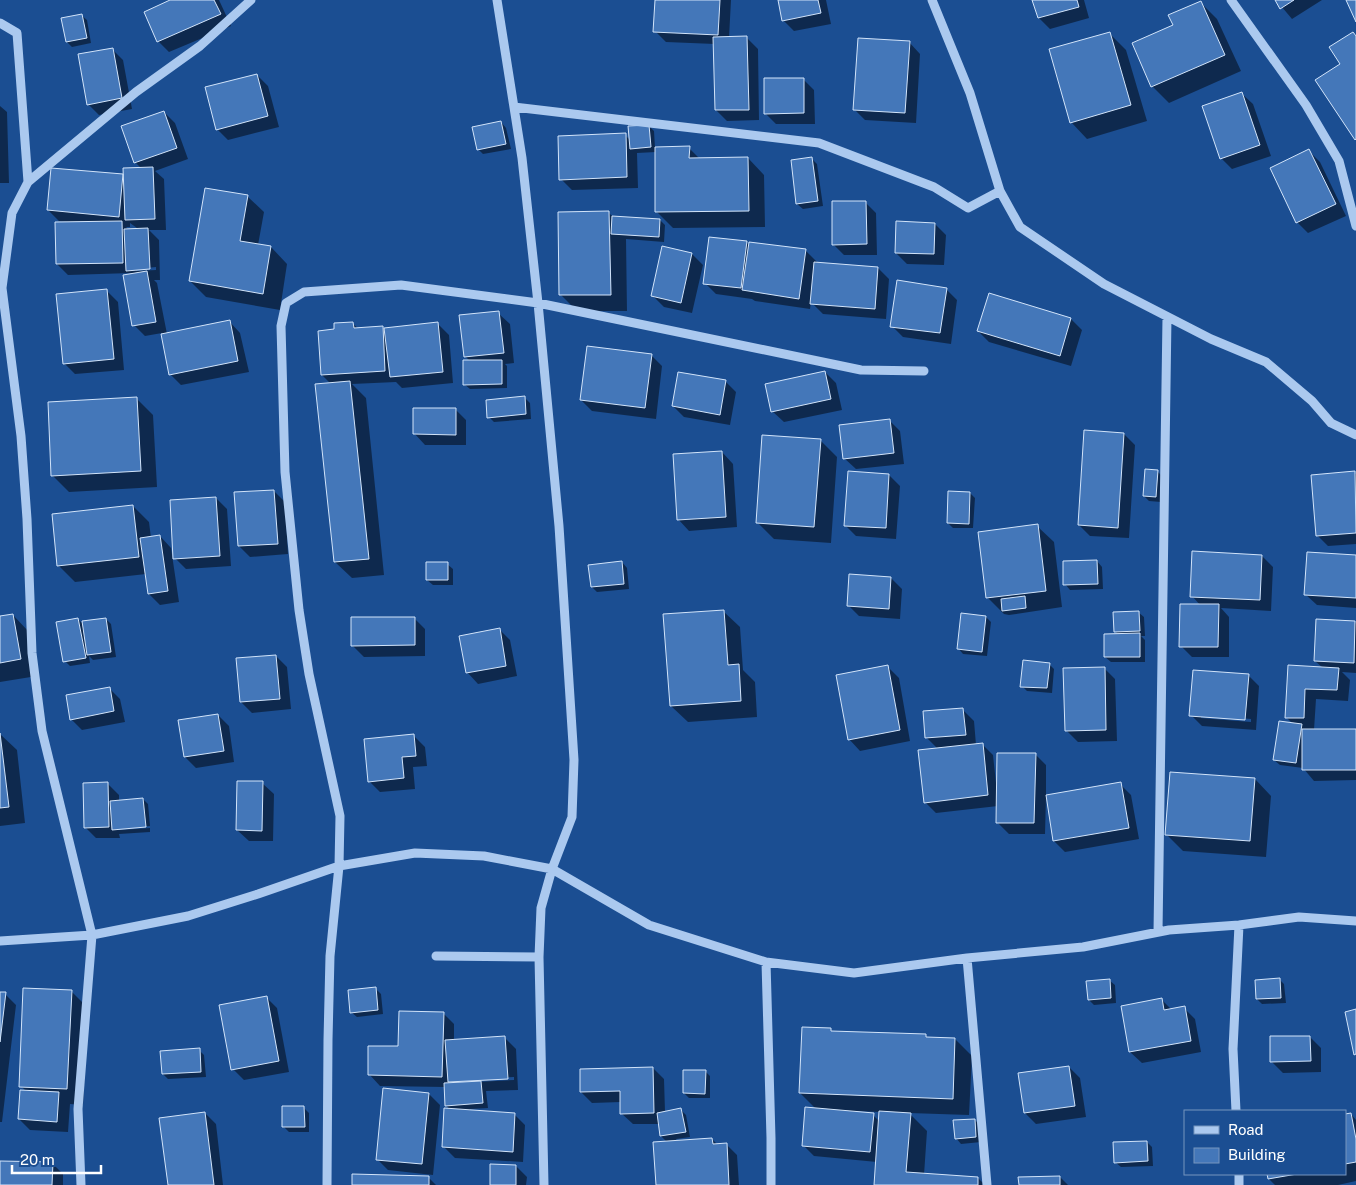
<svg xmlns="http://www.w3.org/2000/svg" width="1356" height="1185" font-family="'Public Sans',sans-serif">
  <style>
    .shadow { fill: #0007; fill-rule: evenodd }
    .building { fill: #4477b9; stroke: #d2e4fa }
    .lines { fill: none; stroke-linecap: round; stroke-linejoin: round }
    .minor { stroke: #abc9ef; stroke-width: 9 }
  </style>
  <rect width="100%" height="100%" fill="#1b4e92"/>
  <path class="shadow" d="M173,0h46l12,26 -62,26 -11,-11 -12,-29z
    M656,0h75l-2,38h18l11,11 1,71 -32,1 -11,-11 -1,-66 -49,-2 -11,-11z
    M779,0h47l5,24 -37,7 -11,-11z
    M1034,0h50l5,18 -39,11 -11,-11z
    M1276,0h46l-30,19z
    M1200,2l17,17 24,52 -72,32 -17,-17 -19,-42 42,-19z
    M81,15l6,5 4,23 -19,4 -5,-5z
    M1110,34l16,16 21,71 -60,18 -16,-17z
    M909,42l11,12 -4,69 -51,-3 -11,-11z
    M112,49l11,11 9,49 -33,6 -11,-11z
    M257,75l11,11 11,41 -51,13 -11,-11z
    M803,79l11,11 1,34h-39l-11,-11z
    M1241,93l12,11 18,52 -39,13 -11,-11z
    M0,106l7,6 2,71h-9z
    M164,112l11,11 13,36 -33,12 9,8 2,51h-17l10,10 1,40h-6l3,3 10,51 62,-13 11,12 9,39 -68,13 -11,-11 -8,-41 -17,3 -11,-11 -2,-52 -64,2 -11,-11 11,-42 -9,-1 -11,-11 4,-41 72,7 18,-7 -6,-6 -13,-37zM130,223l7,5v1l-8,1 -3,-3h4zM156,267v3l-20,1v-2z
    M501,122l5,6 5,21 -28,5 -5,-5z
    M649,126l5,5 1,17h34l11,11 48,-1 16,17 1,52 -92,1 -16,-16 -1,-60 -19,1 1,35 -66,2 -11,-11 64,-44 5,5z
    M1309,151l11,11 26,54 -38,17 -11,-11z
    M812,159l5,5 6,42 -20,3 -6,-5 -5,-43z
    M247,196l17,16 -6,33 13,2 16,17 -7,46 -74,-13 -16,-16z
    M865,202l11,11 1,42h-33l-11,-11z
    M609,213l4,4 47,3 5,5 -1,17 -38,-3 1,72h-50l-16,-16z
    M935,224l11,11 -2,30 -37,-1 -11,-11z
    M746,242l4,4 56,5 11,11 -1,2 62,4 11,11 -3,40 -63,-5 -12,-12 -1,7 -55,-8 -3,-2 -36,-5 -11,-11z
    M692,254l11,11 -11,48 -28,-6 -11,-11z
    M946,289l11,11 -6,44 -48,-7 -11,-11z
    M107,291l11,11 6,68 -49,4 -11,-11z
    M498,313l12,11 4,39 -9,1 2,2v22l-37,1 -6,-5 7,-22 -6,-6z
    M1071,319l11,11 -11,36 -82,-24 -11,-11z
    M353,324l6,5 23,-2 4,4 52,-7 11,11 4,48 -51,5 -6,-6 -44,2 14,14 18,177 -32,3 -17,-16 -18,-177 14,-1 -9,-9 13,-45z
    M651,355l11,11 -6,53 -64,-8 -11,-11z
    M825,372l11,11 6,27 -58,12 -12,-11z
    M725,381l11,11 -6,33 -46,-8 -11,-11z
    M524,397l6,6 1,16 -37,3 -5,-5z
    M137,399l16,16 4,72 -88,5 -17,-17z
    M455,409l11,11v25h-41l-11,-12z
    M889,420l11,11 4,33 -48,5 -12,-11z
    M1124,434l11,11 -6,93 -39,-2 -11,-11z
    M820,440l17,17 -6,86 -57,-4 -17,-17z
    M722,452l11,12 4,63 -48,4 -11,-12z
    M1158,472l5,5 -2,25 -12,-1 -5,-5z
    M1354,473l2,1v70l-28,2 -11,-11z
    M889,475l11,11 -4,53 -40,-3 -11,-11z
    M274,491l11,11 3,52 -38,3 -11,-11z
    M970,493l5,5 -2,30h-20l-5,-5z
    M216,498l11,11 4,57 -45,3 -11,-11z
    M133,506l16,16 2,16 9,-2 11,12 8,54 -19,3 -11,-11 -3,-20 -71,8 -16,-16z
    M1037,526l17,16 8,65 -53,8 -5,-1 -16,-16z
    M1262,556l11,11 -2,44 -50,-3 8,9v40h-37l-11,-11 20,-40 -9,-10z
    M1356,556v52l-39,-3 -12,-11z
    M1097,561l5,6 1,22 -33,1 -5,-6z
    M622,562l5,6 2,21 -32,3 -5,-5z
    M447,564l6,5v16h-20l-6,-5z
    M891,578l11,11 -2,30 -41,-3 -11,-11z
    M723,611l17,16 3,43 12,12 2,35 -69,5 -17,-16z
    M1138,612l6,5 1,19h-4l4,4v22h-34l-6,-5 14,-22 -3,-3z
    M13,615l16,17 8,44 -37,6v-64z
    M986,617l5,5 -4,34 -24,-2 -5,-6z
    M414,618l11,11v27l-61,1 -11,-11z
    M78,619l6,6 22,-6 5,5 5,33 -23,3 -4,-4 1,7 -20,3 -5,-5z
    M1355,622l1,2v49l-14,-1 8,8 -2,21 -32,-2 -2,31h42v50l-42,1 -11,-13 -23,-3 -6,-5 20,-35 -8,-8 3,-51 34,2 -8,-7z
    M499,629l11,11 7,36 -39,8 -11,-12z
    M276,656l11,11 4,42 -39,4 -11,-11z
    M1049,664l5,5 -2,24 -25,-2 -5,-5z
    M888,667l11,11 11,63 -50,10 -11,-12z
    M1104,668l11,11 2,62 -39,1 -11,-11z
    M1248,675l11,11 -3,44 -54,-4 -11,-11zM1201,715l50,4v3l-50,-4z
    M109,688l11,11 5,23 -43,8 -11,-11z
    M963,710l11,11 2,24 6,-1 11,11 3,28 39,-29 11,11v31l74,-12 11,11 8,44 -74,13 -11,-11 -7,-44h-1l-1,37h-36l-11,-11v-17l-62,7 -11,-11 13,-53 -12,-12z
    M218,715l11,11 5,36 -38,6 -11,-11z
    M0,734l17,16 8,73 -25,3z
    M414,736l11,11 2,19 -14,1 2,22 -35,3 -11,-11z
    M1255,779l16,17 -5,61 -83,-6 -17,-17z
    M262,783l12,11 -1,47h-24l-12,-11z
    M108,784l11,11v7l24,-3 5,5 2,22 -31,2v2l31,-2v4l-31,2 1,4h-24l-11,-11z
    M1279,979l5,5 2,19 -24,1 -5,-5z
    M1109,980l6,5 1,18 -22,2 -5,-5 -2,-18z
    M376,989l5,5 2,20 -26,3 -6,-5z
    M71,991l17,17 -5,97 -13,-1 -2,28 -38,-2 -11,-11 7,-28 -5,-5z
    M0,993l5,1 11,11 -14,117h-2z
    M266,997l11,11 12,64 -45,8 -11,-11z
    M1162,1000l10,10 12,-2 11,11 6,33 -59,11 -12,-11z
    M443,1013l11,11v17l51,-3 11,11 2,41 -32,1 2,17 -18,1v2l44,3 11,11 -2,37 -68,-4 -11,-11 6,-37 -4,-5 -1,-18 -65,-1 -11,-12zM514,1077v3l-56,3v-3z
    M831,1030l2,2 92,4 3,2 27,1 17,17 -3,59 -60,-2 18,18 -3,44 54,3 7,7h-110l2,-23 -63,-6 -11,-11 14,-35 -17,-17zM855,1111l25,1 -1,9 -6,-6 -18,-2z
    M1310,1037l11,11v24l-38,1 -11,-11z
    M199,1050l5,5 2,22 -38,2 -5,-5z
    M1069,1067l11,11 6,39 -50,7 -11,-11z
    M653,1068l11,11 1,33 16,-2 5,5 4,22 -14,2 1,2 35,-2 6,6 8,-1 11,11 2,30h-82l10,-43 -6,-6 -1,-12h-27l-12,-11v-11l-29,1 -11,-11z
    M705,1071l5,5v22h-21l-5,-5z
    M429,1094l11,11 -7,70 -45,-5 -11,-11z
    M304,1108l5,5v19h-20l-5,-5z
    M205,1113l11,11 7,61h-54z
    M1351,1114l5,6v61l-18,4h-63l-6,-6 -1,-5h77v-59z
    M975,1120l5,5 1,17 -20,2 -5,-6z
    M1147,1142l5,5 1,19 -32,1 -6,-5z
    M0,1162l52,1 11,11v11h-63z
    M516,1166l11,11 -1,8h-35z
    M428,1177l8,8h-83z
    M1060,1177l8,8h-48z"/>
  <path class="building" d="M170,0h44l7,14 -64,28 -13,-30z
    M655,0h65l-2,35 -65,-3z
    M778,0h40l3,13 -39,8z
    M1032,0h45l2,7 -41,11z
    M1275,0h19l-14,9z
    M1346,0h10v22z
    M1201,1l24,54 -74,32 -19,-44 41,-18 -5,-10z
    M82,14l5,24 -21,4 -5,-24z
    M1110,32l21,73 -61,18 -21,-74z
    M1353,32l3,4v103l-1,1 -40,-60 25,-16 -11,-17z
    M747,36l2,74h-34l-2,-73z
    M858,38l52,3 -5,72 -52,-3z
    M113,48l9,50 -35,7 -9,-51z
    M257,74l11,42 -52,14 -11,-43z
    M764,78h40v35l-40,1z
    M1242,92l18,53 -40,14 -18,-53z
    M164,111l13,37 -43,15 -13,-37z
    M501,121l5,23 -29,6 -5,-23z
    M649,125l2,22 -21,2 -2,-23z
    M626,133l1,44 -68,3 -1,-44z
    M690,146l-1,12 59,-1 1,54 -94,1v-65z
    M1309,149l27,55 -40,19 -26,-55z
    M812,157l6,44 -22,3 -5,-44z
    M153,167l2,52 -30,1 -2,-52z
    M51,168l72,6 -4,43 -72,-7z
    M205,188l43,7 -8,46 31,5 -8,48 -74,-13z
    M832,201h34l1,43 -35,1z
    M609,211l2,84h-52l-1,-83z
    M612,216l48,3 -1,18 -48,-3z
    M122,221l1,42 -67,1 -1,-42z
    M896,221l39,2 -1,31 -39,-1z
    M148,228l2,41 -24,2 -2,-42z
    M709,237l38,4 -6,47 -38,-4z
    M749,242l57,7 -7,50 -57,-9z
    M662,246l30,7 -11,50 -30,-7z
    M814,262l64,5 -3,42 -65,-5z
    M147,271l9,51 -24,4 -9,-51z
    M897,280l50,8 -7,45 -50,-6z
    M107,289l7,70 -51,5 -7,-70z
    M989,293l82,25 -11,38 -83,-25z
    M499,311l5,42 -40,4 -5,-42z
    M230,320l8,41 -69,14 -8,-41z
    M353,322l1,6 29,-2 2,45 -64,4 -3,-44 16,-2v-6z
    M438,322l5,50 -53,5 -6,-49z
    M587,346l65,8 -7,54 -65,-8z
    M463,360h39v24l-39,1z
    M825,371l6,28 -60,13 -6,-28z
    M678,372l48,8 -6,35 -48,-9z
    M350,381l19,178 -35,3 -19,-178z
    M525,396l1,18 -39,4 -1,-18z
    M137,397l4,74 -90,5 -3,-74z
    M413,408h43v27l-43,-1z
    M890,419l4,34 -51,6 -4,-34z
    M1084,430l40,3 -6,95 -40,-3z
    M762,435l59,4 -7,88 -58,-4z
    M722,451l4,66 -49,3 -4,-66z
    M1145,469l13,1 -2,27 -13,-1z
    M848,471l41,3 -3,54 -42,-2z
    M1355,471l1,62 -40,3 -5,-61z
    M274,490l4,54 -40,2 -4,-54z
    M948,491l22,1 -1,32 -22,-1z
    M216,497l4,59 -47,3 -3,-59z
    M133,505l6,52 -82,9 -5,-52z
    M1038,524l8,67 -60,7 -8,-66z
    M160,535l8,56 -20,3 -8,-56z
    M1192,551l70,4 -2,45 -70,-3z
    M1307,552l49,3v43l-52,-3z
    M1097,560l1,24 -35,1v-24z
    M622,561l2,23 -33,3 -3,-22z
    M426,562h22v18h-22z
    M849,574l42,3 -2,32 -42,-3z
    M1025,596l1,12 -24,3 -1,-12z
    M1180,604h39l-1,43h-39z
    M724,610l4,55 11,-1 2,37 -71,5 -7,-92z
    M1139,611l1,20 -26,1 -1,-20z
    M961,613l25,3 -4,36 -25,-3z
    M13,614l8,45 -21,4v-47z
    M351,617h64v28l-64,1z
    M78,618l8,40 -23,4 -7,-40z
    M106,618l5,34 -24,3 -5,-34z
    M1316,619l39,2 -1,42 -40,-2z
    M500,628l6,38 -40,7 -7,-37z
    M1140,633v24h-36v-23z
    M276,655l4,44 -40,3 -4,-44z
    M1023,660l27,3 -3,25 -27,-1z
    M888,665l12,65 -52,10 -12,-65z
    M1288,665l51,3 -2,22 -32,-1 -1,29h-19z
    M1105,667l1,63 -41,1 -2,-63z
    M1193,670l56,4 -4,46 -56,-4z
    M110,687l4,24 -44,9 -4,-25z
    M963,708l3,27 -41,3 -2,-27z
    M218,714l6,37 -40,6 -6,-37z
    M1279,721l23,3 -6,39 -23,-3z
    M1302,729h54v41h-54z
    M0,733l9,74 -9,1z
    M414,734l2,22 -14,1 2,21 -36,4 -4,-43z
    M983,743l5,52 -64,8 -6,-53z
    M997,753h39l-2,70h-38z
    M1170,772l85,6 -5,63 -85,-6z
    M237,781h26l-1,50 -26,-1z
    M108,782l1,45 -25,1 -1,-45z
    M1121,782l8,46 -76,13 -7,-46z
    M143,798l3,29 -34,3 -2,-29z
    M1280,978l1,20 -25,1 -1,-19z
    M1110,979l1,19 -23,2 -2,-19z
    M376,987l2,23 -28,3 -2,-23z
    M23,988l49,2 -5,99 -48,-2z
    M0,992h6l-6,50z
    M267,996l12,65 -48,9 -12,-65z
    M1162,998l2,12 21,-4 6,35 -62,11 -8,-46z
    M1356,1009v45l-2,1 -9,-43z
    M399,1011l45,1 -2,65 -74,-2v-29h30z
    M802,1027l29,1v3l95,3v3l29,1 -2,61 -154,-6z
    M505,1036l3,43 -60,3 -3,-42z
    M1270,1036h40l1,25 -41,1z
    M200,1048l1,24 -39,2 -2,-23z
    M1069,1066l6,40 -51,7 -6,-40z
    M653,1067l1,46 -34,1v-23l-40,1v-23z
    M683,1070h23l-1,24 -22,-1z
    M481,1081l2,22 -38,3 -1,-23z
    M383,1088l46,5 -7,71 -46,-4z
    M20,1090l39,2 -2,30 -39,-3z
    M282,1106h22l1,21h-23z
    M805,1107l69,6 -4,39 -68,-6z
    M444,1108l71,5 -2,39 -71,-5z
    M681,1108l5,24 -26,4 -3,-23z
    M879,1111l32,2 -5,59 72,5v8h-104z
    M205,1112l9,73h-46l-9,-67z
    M1351,1113l5,26v23l-11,2v-50z
    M975,1119l1,18 -21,2 -2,-19z
    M712,1138l1,6 14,-1 2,42h-73l-3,-43z
    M1147,1141l1,20 -34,2 -1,-21z
    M0,1161l53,1 -1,23h-52z
    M490,1164l26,1v20h-26z
    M352,1174l77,2v9h-77z
    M1267,1174h30l-29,5z
    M1060,1176v9h-41l-1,-8z"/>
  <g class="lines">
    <path class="minor" d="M497,0l25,158 16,145 21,223 15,234 -2,57 -20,52 -11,39 -2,49 5,228
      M932,0l38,93 30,98 20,36 84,57 107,55 55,23 46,39 19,22 25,12
      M1231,0l75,105 33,56 17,65
      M0,23l17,10 11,149
      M514,107l305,36 115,44 34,21 32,-17
      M1158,932l9,-615
      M0,941l92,-6 96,-19 70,-22 81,-28 76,-13 69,3 68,13 97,56 117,37 88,11 113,-15 116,-11 86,-17 70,-5 60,-8 57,4
      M436,956l103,1
      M967,958l20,227
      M766,962l5,176v47
      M1236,1111l-3,-62 6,-124
      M1239,1174v11
      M81,1185l-3,-76 14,-174 -50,-204 -10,-78 -5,-134 -6,-83 -19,-148 10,-75 16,-31 108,-90 64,-46 51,-46
      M327,1185l1,-145 2,-84 9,-90 1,-50 -31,-142 -10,-64 -14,-138 -4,-146 5,-23 18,-11 97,-7 137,18 323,67 63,1"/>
  </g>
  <rect x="1184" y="1110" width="162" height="65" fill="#1b4e92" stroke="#7695be"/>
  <rect x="1194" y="1126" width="25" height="8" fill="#abc9ef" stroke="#7695be"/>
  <text x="1228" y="1135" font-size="15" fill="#ffffff">Road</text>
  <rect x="1194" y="1148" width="25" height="15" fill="#4477b9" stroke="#7695be"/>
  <text x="1228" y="1160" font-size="15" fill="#ffffff">Building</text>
  <path d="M12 1165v8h89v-8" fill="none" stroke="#ffffff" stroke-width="2.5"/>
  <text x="20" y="1165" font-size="15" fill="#ffffff" stroke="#1b4e92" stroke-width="4" paint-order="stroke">20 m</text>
</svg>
